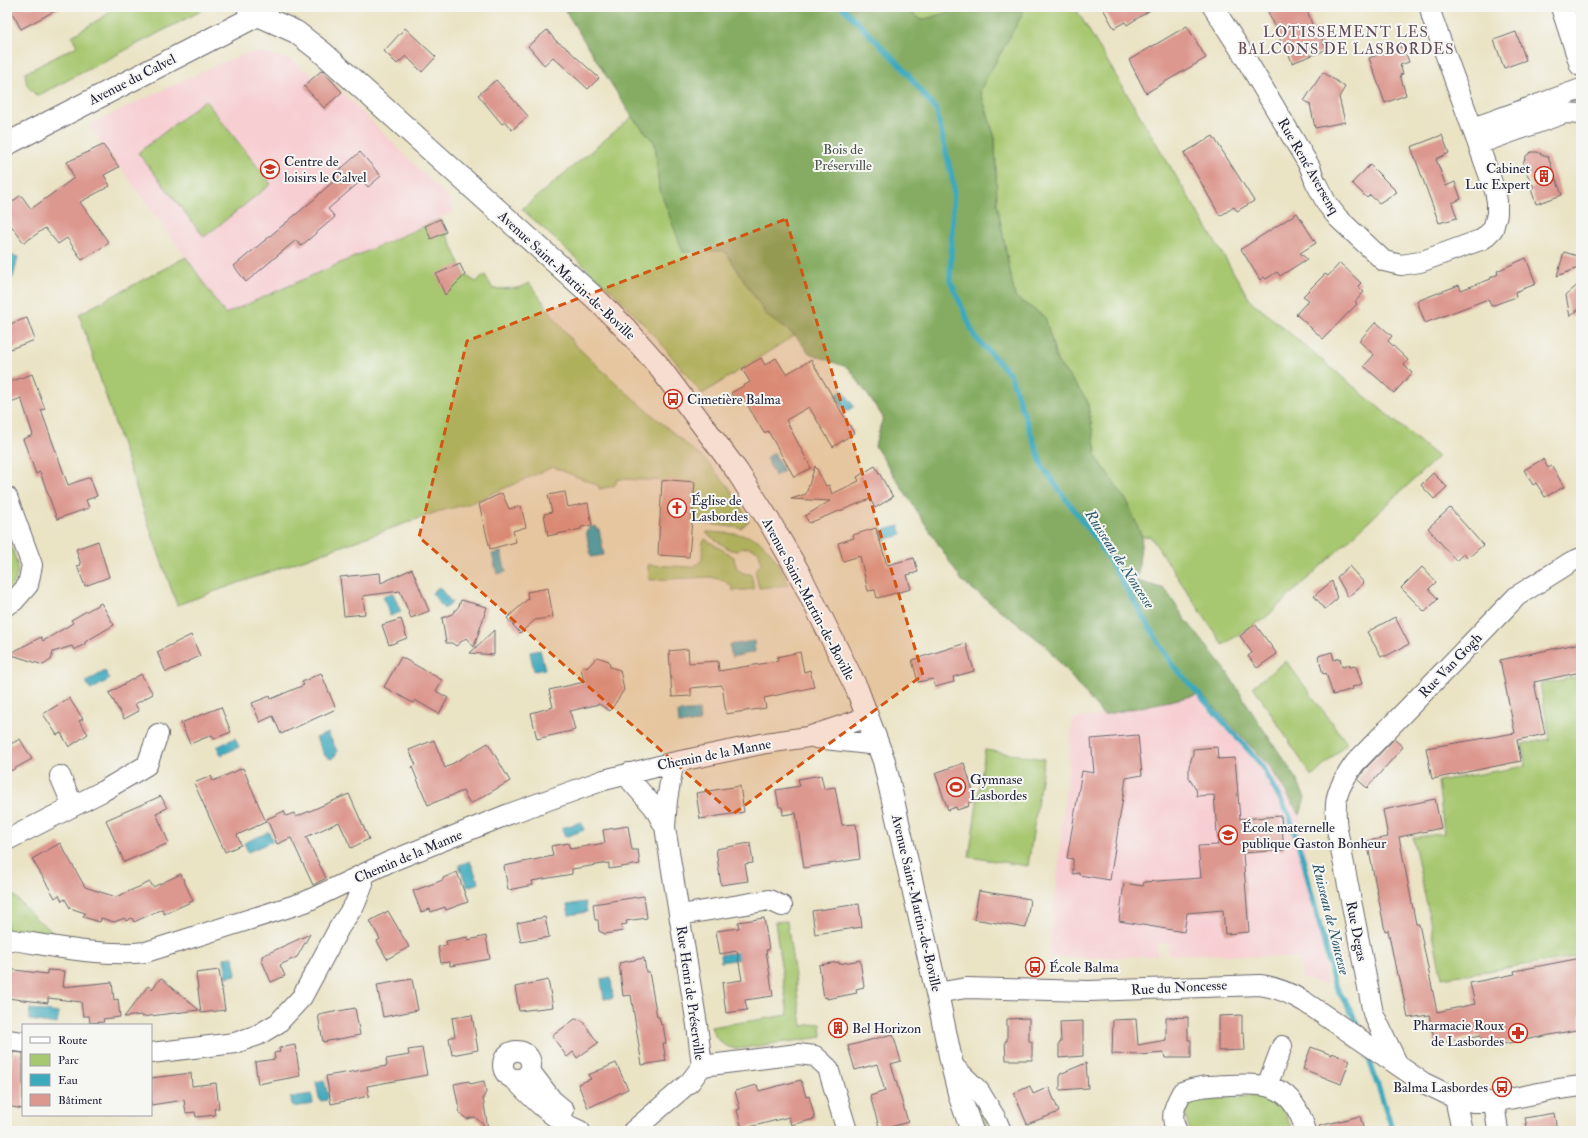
<svg xmlns="http://www.w3.org/2000/svg" width="1588" height="1138" font-family="'IM FELL Double Pica',serif">
  <style>
    .built { fill: #f7cfd3 }
    .green { fill: #a7c770; stroke: #647456 }
    .forest { fill: #85ac62; stroke: #54674e }
    .water { fill: #3ca9bc; stroke: #2f667c }
    .lines { fill: none; stroke-linecap: round; stroke-linejoin: round }
    .stream { stroke: #3ca9bc; stroke-width: 5.5 }
    .building { fill: #dc978e }
    .street-casing { stroke: #68666b; stroke-width: 22 }
    .secondary-casing { stroke: #68666b; stroke-width: 24 }
    .street { stroke: #fff; stroke-width: 20 }
    .secondary { stroke: #fff; stroke-width: 22 }
    .marked { fill: #d45411; fill-opacity: 0.2; stroke: #d45411; stroke-width: 3; stroke-dasharray: 8 5; stroke-linejoin: round }
    .labels { text-anchor: middle; stroke-width: 4; stroke-linejoin: round; paint-order: stroke }
    .street-label { font-size: 14px; fill: #22223b; stroke: #f6f6f2 }
    .park-label { font-size: 14px; fill: #4a544b; stroke: #f6f6f2 }
    .poi-label { font-size: 14px; fill: #22223b; stroke: #f6f6f2; text-anchor: start }
    .neighbourhood-label { font-size: 15px; letter-spacing: 1px; fill: #634b58; stroke: #f6f6f2 }
    .water-label { font-size: 15px; font-style: italic; fill: #2c586f; stroke: #f6f6f2 }
  </style>
  <rect width="100%" height="100%" fill="#f6f6f2"/>
  <filter id="ink" filterUnits="userSpaceOnUse"><feTurbulence type="fractalNoise" baseFrequency=".025" numOctaves="2"/><feDisplacementMap in="SourceGraphic" scale="8" xChannelSelector="R" yChannelSelector="G"/><feConvolveMatrix kernelMatrix="1 2 1 2 8 2 1 2 1" color-interpolation-filters="sRGB"/></filter>
  <filter id="wash" filterUnits="userSpaceOnUse"><feTurbulence type="fractalNoise" baseFrequency=".012" numOctaves="4" result="noise"/><feDisplacementMap in="SourceGraphic" scale="16" xChannelSelector="R" yChannelSelector="G"/><feGaussianBlur stdDeviation="0.9" result="paint"/><feColorMatrix in="noise" values="0 0 0 0 0 0 0 0 0 0 0 0 0 0 0 0 0 1.4 0 .05"/><feComposite in="paint" operator="in"/></filter>
  <g filter="url(#wash)">
    <rect width="100%" height="100%" fill="#eae3c4"/>
    <path class="built" d="M260,52l35,9 9,11 3,-2 7,7 8,-7 20,22 107,107 4,13 -228,102 -39,-57 -97,-132 131,-62 26,-9z
      M1202,694l68,73 30,48 28,170 -26,-7 -3,-20 -96,-4 -35,1 -1,-12 -11,1 1,12 -68,2 -40,-1 24,-238 30,-4z"/>
    <path class="green" d="M114,7h90l-5,5 -162,84 -10,-10 -2,-13 52,-27 -5,-10 34,-21z
      M902,7h63l-43,13z
      M1016,7h59l175,293 188,157 -177,165 -2,-1 -36,24 -73,-109 -8,1 -14,-34 -31,-45 -10,-58 -30,-39 -12,-44 -30,-19 -18,-94 -2,-66 -15,-48 42,-77z
      M205,100l66,84 -67,53 -66,-84z
      M632,117l23,26 4,45 66,63 42,65 28,19 -93,59 -43,-53 -45,-48 -92,-84z
      M440,219l25,56 11,7 9,-7 8,14 25,-1 11,-5 46,62 51,47 81,70 22,25 20,34 -8,7 -49,-6 3,-40 -77,-3 -4,7 -15,3v-3l-46,-19 -82,36 -37,10 -257,92 -33,-93 -65,-198 107,-57 39,57z
      M707,532c12,1 34,1 44,5 20,7 29,31 38,48l-30,3 -4,-17 6,-8 -2,-11c-7,-5 -14,-6 -22,-1l-7,-1 -23,-16z
      M7,536c6,16 20,41 0,53z
      M705,539l29,18c1,12 6,17 17,17l3,15 -21,2 -1,-5 -8,-5 -13,-4 -62,3 -1,-15 44,2c18,-7 5,-18 13,-28z
      M1286,661l61,82 -35,34 -59,-91z
      M1581,676v280l-139,22 -29,-140 31,-5 -6,-52 88,-15 -4,-22 28,-5 -10,-55z
      M985,750l59,9 -16,107 -59,-9z
      M7,888l29,31 23,17 -4,1 -48,-7z
      M787,921l15,105 19,-3 1,14 -86,12c-14,-3 -20,-9 -25,-22l77,-12 -13,-93z
      M970,1096l9,1 10,34h-8z
      M1257,1096c22,3 29,15 35,35h-101c-8,-14 -8,-27 9,-33z"/>
    <path class="forest" d="M563,7h339l20,13 43,-13h51l7,6 -43,77 15,48 2,66 18,93 30,20 12,44 30,39 10,58 31,45 14,34 -5,44 28,8 20,30 40,50 34,54 36,53 10,22 -5,17 -30,-48 -68,-73 -99,21 -58,-70 -83,-64 -87,-135 8,-29 -34,-49 -40,-15 -14,-18 -28,-19 -42,-65 -42,1 -24,-64 -4,-45 -23,-26z"/>
    <path class="water" d="M7,255l11,2 -5,21 -6,-2z
      M843,390l11,17 -9,5 -10,-16z
      M774,453l10,18 -9,5 -9,-18z
      M596,526v3h3l5,26 -13,2 -5,-26h3l-1,-4z
      M899,526l3,9 -19,5 -3,-9z
      M501,552l5,20 -9,2 -5,-20z
      M439,587l13,16 -8,6 -12,-16z
      M393,593l8,19 -11,4 -7,-20z
      M754,641l1,11 -23,5 -3,-12z
      M540,650l5,19 -11,2 -4,-19z
      M105,671l5,8 -19,11 -5,-8z
      M699,710l1,12 -21,2 -1,-12z
      M328,733l9,18 -1,4 -5,4 -6,-3 -9,-18z
      M235,738l4,9 -18,8 -4,-8z
      M581,822l3,8 -19,7 -3,-9z
      M269,832l4,9 -25,11 -4,-9z
      M470,861l9,22 -12,4 -8,-22z
      M585,902l2,10 -18,3 -2,-10z
      M740,952l1,7 -20,3 -1,-7z
      M233,957l3,18 -9,2 -3,-19z
      M611,977l2,21 -9,1 -3,-20z
      M30,1009l29,4 -2,11 -28,-4z
      M324,1080l4,16 -1,4 -6,1 -2,-3 -3,-16z
      M312,1094l1,10 -21,3 -1,-10z"/>
    <g class="lines">
      <path class="stream" d="M842,7l61,61 33,42 18,76 -4,94 25,57 35,37 33,94 56,75 72,120 89,100 29,52 14,44 31,124 23,39 4,10
        M1366,1050l27,81"/>
    </g>
    <g id="blocks">
      <path class="building" d="M9,7h53l-41,22z
        M1102,7h53l-28,18 -2,-3 -11,6z
        M1266,7h40l8,23 4,-2 8,22 -34,13 -5,-14 -3,1 -9,-24h-1z
        M1187,26l19,32 -60,35 -17,-33z
        M405,28l31,29 -14,15 -16,-16 -9,8 -13,-13z
        M547,30l9,11 8,5 35,32 -11,11 -35,-32 -9,8 -16,-19z
        M1516,32l10,28 -22,8 -10,-28z
        M1403,46l6,16 -9,3 3,9 -3,1 6,20 -21,8 -16,-45z
        M322,70l20,22 -18,16 -20,-22z
        M1323,72l22,15 -6,10 6,25 -30,6 -5,-24 -6,-3z
        M496,80l32,36 -16,14 -7,-8 -3,2 -24,-29z
        M1442,135l7,18 -13,6 10,27 9,-4 6,17 -9,4 5,15 -18,5 -28,-76z
        M1213,136l41,65 -17,10 -3,-4 -14,9 -36,-63z
        M103,145l16,22 -15,8 6,11 -30,16 29,41 -27,17 -15,-22 -9,6 -13,-16 -21,15 -17,-23v-14l14,-11 10,14 43,-31 -7,-16z
        M360,152l21,24 -13,11 -6,-7 -34,29 7,8 -34,29 -5,-6 -50,42 -12,-16 84,-70v-1l19,-17 -3,-3z
        M1531,152h6l11,5 14,38 -26,9 -5,-15 3,-2 -10,-19 -1,-5 3,-7z
        M1370,165l27,27 -18,11 -9,-8 -3,3 -15,-15z
        M1297,213l19,30 -16,10 7,6 -27,17 -3,-4 -11,7 -2,-2 -4,3 -19,-31z
        M440,219l6,13 -15,7 -6,-13z
        M1564,252l17,5v10l-24,9z
        M1526,258l10,26 -21,8 1,5 -25,9 -3,-7 -63,24 -8,-22 42,-16 2,5 30,-11 -1,-1 8,-4 -1,-3z
        M1340,263l21,20 -3,3 6,6 -9,10 2,2 -34,35 -27,-25 13,-14 -6,-4 22,-22 3,2z
        M460,264l5,11 -20,20 -9,-21z
        M1581,282v25l-11,10 -4,-22z
        M27,318l8,22 -28,10v-25z
        M1376,322l16,14 -4,5 20,19 -4,5 8,8 -18,20 -30,-27 10,-11 -15,-14z
        M761,358l4,7 11,-7 10,16 25,-14 43,73 -21,14 -24,-40 -23,13 25,48 -17,9 -26,-46 -4,2 -19,-32 -7,4 -7,-12 19,-11 -8,-13z
        M32,374l13,35 -4,1 27,75 22,-8 7,19 -11,4 3,8 -32,11 -17,-47 -4,2 -13,-35 10,-4 -12,-37 -10,4 -4,-12v-7z
        M1543,459l5,9 4,-2 12,21 -19,10 -9,-14 -3,2 -9,-15z
        M815,466l11,20 3,-1 3,9 27,-13 -2,-4 18,-11 18,31 -18,11 -5,-9 -61,24 -4,-7 25,-15 -39,-2 15,-5z
        M1433,473l14,14 -13,12 -13,-14z
        M670,480l25,2 -6,75 -31,-2 4,-74z
        M565,492l3,15 20,-4 4,22 -11,2v2l-33,7 -4,-22 8,-2 -4,-17z
        M502,493l7,16 12,-3 5,21 -13,4 3,11 -26,7 -11,-45z
        M1450,508l33,37 -15,13 -4,-5 -8,8 -28,-33z
        M876,528l11,37 27,-7 4,14 -11,3 4,14 -34,9 -2,-8 -7,1 -8,-35 -17,5 -5,-18 16,-5 -1,-3z
        M98,541l11,36 -24,9 -8,-20 4,-1 -5,-16z
        M1349,566l15,17 -16,14 -11,-20z
        M1422,567l14,15 -7,7 9,10 -13,13 -24,-24z
        M412,569l17,42 -18,7 -11,-27 -37,5 2,18 -21,2 -4,-39 40,-4 1,10z
        M1332,581l5,18 -12,10 -11,-13z
        M548,588l5,29 -18,3 -15,13 -13,-15 21,-19 -1,-7z
        M461,600l26,7 -13,40 -8,-9 -10,8 -4,-3h-6l-4,-25 10,-4 7,-8z
        M101,603l13,22 -29,17v2l-11,6 -2,-4 -19,6 -2,8 -8,5 -34,-11 32,-17 2,4 30,-18 -2,-3z
        M1395,617l14,27 -23,12h-5l-14,-24z
        M401,619l6,19 -18,7 -7,-20z
        M1255,624l22,30 -20,14 -9,-12 4,-3 -12,-17z
        M494,630v25l-24,-2z
        M191,635l9,21 -34,16 -9,-20z
        M966,643l8,28 -21,6 1,5 -19,5 -2,-8 -15,3 -6,-22z
        M1581,643v29l-47,10 11,52 -28,6 4,21 -89,18 -6,-31 89,-15 -15,-73z
        M688,649l1,14 29,-2 1,10 59,-10 -1,-4 23,-5 4,20 6,-2 4,17 -50,11 2,10 -40,6 -4,-29 -31,3v8l-19,1 -3,-46z
        M1332,652l2,8 6,-2 2,9 7,-2 1,2 6,-1 6,18 -10,3 1,2 -20,6 -7,-22 -3,1 -5,-18z
        M401,657l41,23 -6,11 12,7 -9,16 -24,-14 -2,3 -29,-16z
        M597,657l12,4 1,6 10,3 4,20 -14,21 -11,-7 -29,7 5,19 -38,9 -6,-26 22,-6 -4,-17 35,-8 -3,-14 8,-2z
        M321,673l15,36 -55,25 -8,-18 -13,6 -8,-19 18,-7 1,3 33,-14 -2,-3z
        M141,674l12,20 -18,10 4,7 -15,8 -15,-26z
        M69,698l14,21 -4,2 9,13 -19,13 -8,-14 -4,2 -14,-21z
        M221,707l10,25 -17,7 -2,-4 -22,9 -9,-21z
        M1138,735l4,40 -16,3 -16,102 -31,-5v-2l-6,1v-15l-6,-1 15,-87 12,2 -3,-34z
        M20,739l12,20 -25,14v-27z
        M1394,739l9,8 -36,41 -9,-8 6,-10z
        M434,740l11,28 43,-25 22,38 -40,23 -7,-13 -35,14 -16,-38 4,-2 -7,-15z
        M1217,747l1,12 17,-1 5,61 41,-3 3,34 -41,3 6,79 -24,2 -2,-24 -36,3 -3,19 -65,-11 5,-38 19,3 1,-4 57,-4 -3,-32 20,-1 -4,-50 -17,1 -1,-7 -7,-12v-11l4,-12v-5z
        M964,763l12,37 -8,3 1,3 -12,4 -1,-3 -8,3 -13,-37z
        M243,768l23,54 -29,13 4,10 -16,7 -31,-69 17,-7 2,5z
        M821,775l3,14 11,-2 7,38 14,-1 4,35 -56,9 -8,-55 -13,2 -1,-8h-3l-3,-17 24,-4 -2,-7z
        M740,786l4,26 -44,7 -4,-26z
        M349,794l20,45 -18,9 -12,-26 -33,15 20,41 -13,7 -22,-47 -14,6 -10,-25 17,-8 2,5 8,-3 2,4z
        M161,796l6,12 -11,5 13,30 -45,19 -18,-42z
        M1435,799l6,29 -42,9 17,87h3l18,88 38,-8 -5,-21 45,-9 -1,-3 67,-13v71l-98,19 -2,-13 -46,9 -6,-29 -21,3 -9,-43h-2l-9,-45 -3,1 -18,-90 21,-4 -5,-27z
        M628,826l4,24h6l2,14 -31,5v-6l-37,6v5l-40,7 1,4 -25,5 -4,-24 49,-10 -2,-10 17,-3 2,6 35,-6 -2,-13z
        M60,843l25,44 31,10 34,-15 3,5 28,-13 12,27 -29,13 -2,-5 -28,13 -2,-4 -6,3 -1,-3 -11,4 -13,-4 -1,4 -17,-5 2,-4 -15,-5 -5,-9 -3,2 -3,-6 -4,3 -23,-39z
        M750,843l3,20 -8,1 3,17 -27,4 -5,-36z
        M457,872l11,30 -22,8 -1,-3 -14,5 -1,-3 -9,3 -8,-21 30,-11v-2z
        M979,891l51,8 -4,29 -52,-9z
        M644,896l3,22 -21,3 1,3 -6,1 2,6 -18,3 -6,-3 -1,-11h-3l-2,-16z
        M859,904l3,23 -47,7 -3,-23z
        M388,911l21,36 -22,12 -10,-18 3,-2 -10,-18z
        M545,917l4,20 -28,5 -4,-19z
        M764,918l5,32h-3l7,46 -28,4 2,10 -21,3 -4,-30 20,-3 -5,-29 -17,3 -4,-23 23,-3 -1,-6z
        M310,934l-13,23 -17,8 5,11 -14,6 -9,-21v-5z
        M486,936l4,23 -40,7v-4l-9,1 -3,-16 9,-2 -1,-4 22,-4v3z
        M644,958l2,14h3l8,45h2l2,8h2l3,18h-3l3,18 -24,4 -11,-70 -8,1 -4,-33z
        M860,960l4,27 -8,2 1,4 -30,6v-2l-3,1 -5,-33 20,-3v2z
        M7,969l40,5v-4l18,1 -2,16 49,-5 2,18 4,-1 2,18 -17,2 1,3 -14,1 -1,-7h-6l-2,-14 -33,-4v5l-41,-5z
        M219,970l6,40 -24,3 -5,-40z
        M161,978l38,32 -57,7v-2l-18,2 24,-31 4,3z
        M412,979l6,31 -35,7 -6,-32z
        M548,980l5,27 -34,4 -4,-24z
        M355,1008l5,27 -37,7 -5,-27z
        M472,1015l6,35 -26,5 -3,-17 6,-2 -3,-18z
        M1242,1015v18l2,-1 1,18 -27,1v-18l1,-1v-16z
        M1188,1017v23h3v18h-26l-1,-5 -25,2 -27,-1 1,-34 23,-1 2,26 28,-5v-22z
        M1029,1018v23l3,1v18h-26l-1,-19h2v-22z
        M575,1019l7,1 16,23 -21,15 -4,-6 -6,5 -15,-21z
        M1083,1021v35l-24,2v-15h2l-1,-21z
        M893,1034l8,27 -10,3 17,58 -28,8 -10,-34 15,-5 -8,-27 -22,6 -7,-24z
        M295,1045l5,31 -42,8 -3,-22 20,-3 -1,-6 6,-1 -1,-4z
        M1311,1047l21,8v-2l18,7 -9,24 -38,-15z
        M422,1048l5,27 -60,11 2,10 -38,8 -5,-28 61,-10 -1,-7 23,-4 -1,-5z
        M13,1052l10,1v56l-16,-3v-15z
        M616,1063l12,26 -40,19 -10,-24 13,-5 -3,-4z
        M1086,1063l2,25 -28,2v-16z
        M191,1073l1,13 24,-3 3,25 -5,1 1,6 -19,2 -1,-5 -9,1 -2,-13 -33,5v-27z
        M801,1080l5,17 3,-1 6,23 -24,6 -2,-8 -47,12 -5,-19 3,-1 -5,-18 22,-6 2,6z
        M469,1081l1,3 14,-3 2,11 -3,6 5,31 -13,-12 -8,2 -7,-5 -6,-30z
        M1030,1086l3,8 16,-7 10,25 -32,12 -13,-31z
        M1554,1113l3,18h-29l-3,-13z
        M1360,1116l4,15h-44l-1,-5z"/>
    </g>
  </g>
  <g filter="url(#ink)">
    <use href="#blocks" fill-opacity="0" stroke="#68666b" stroke-width="1"/>
    <g class="lines">
      <g class="street-casing">
        <path id="street" d="M1213,7l27,42 70,118 5,14 12,23 11,14 46,43 17,4 19,-3 63,-23 10,-10 4,-15v-13l-2,-10 -63,-174 -2,-10
          M1473,128l108,-39
          M1478,144l87,-31 16,1
          M7,497l25,68 -4,20 -14,16 -7,4
          M816,738l62,7
          M629,773l2,8 23,26 11,20
          M60,776l13,30
          M7,840l96,-49 44,-26 11,-31
          M680,915l89,-15 13,6
          M7,939c46,7 93,18 139,13l159,-50 84,-40 120,-48 95,-34 67,-17 95,-20 42,-6 60,-20
          M937,993l29,-5 123,3 171,-6c16,2 30,8 45,17l119,81 31,15 18,4h21l65,-13 22,-3
          M7,1040l16,2
          M503 1065a14 14 0 1 1 28 0a14 14 0 1 1-28 0Z
          M151,1053l84,-10 23,-8 20,-12 24,-26 37,-69 16,-24 8,-20 -3,-8
          M952,1065l27,26 17,28 5,12
          M1398,1065l-25,-52 -36,-184c-4,-30 0,-41 18,-66l162,-167 54,-34 10,-4
          M702,1066l96,-12 17,2 13,12 19,63
          M530,1071l22,29 12,10
          M515,1080c19,20 39,40 65,51
          M1267,1086l15,-40
          M1455,1098l7,33
          M1494,1102l4,29
          M633,1131l57,-49 12,-16 -5,-41 -32,-198 2,-27 5,-29 -1,-8
          M1177,1131c-8,-14 -2,-26 5,-39 15,-6 29,-6 46,-7 43,-2 64,0 78,46"/>
      </g>
      <g class="secondary-casing">
        <path id="secondary" d="M248,7l10,8 38,17 27,21 271,244 32,32 31,35 80,107 32,50 29,50 59,118 27,72 53,232 15,72 8,32 12,34
          M1562,7l19,58
          M7,144l251,-129"/>
      </g>
      <use href="#street" class="street"/>
      <use href="#secondary" class="secondary"/>
    </g>
  </g>
  <path class="marked" d="M786,219l137,456 -190,139 -314,-277 48,-196z"/>
  <defs>
    <g id="school-ring" transform="scale(1)"><circle r="9.5" fill="#f6f6f2" stroke="#c8321e" stroke-width="1.5"/><path d="M0-5L7-2L0 1L-7-2ZM-4 1L0 2.5L4 1V4Q0 6-4 4Z" fill="#c8321e"/></g>
    <g id="building-ring" transform="scale(1)"><circle r="9.5" fill="#f6f6f2" stroke="#c8321e" stroke-width="1.5"/><path d="M-4-6H4V6H1V3H-1V6H-4ZM-2.5-4.3h1.7v1.8h-1.7ZM.8-4.3h1.7v1.8H.8ZM-2.5-1h1.7V.8h-1.7ZM.8-1h1.7V.8H.8Z" fill="#c8321e"/></g>
    <g id="bus-ring" transform="scale(1)"><circle r="9.5" fill="#f6f6f2" stroke="#c8321e" stroke-width="1.5"/><path d="M-5-6H5V4H4V6H2V4H-2V6H-4V4H-5ZM-3.5-4V0h7V-4ZM-3.5 1.2v1.5H-2V1.2ZM2 1.2v1.5H3.5V1.2Z" fill="#c8321e"/></g>
    <g id="church-ring" transform="scale(1)"><circle r="9.5" fill="#f6f6f2" stroke="#c8321e" stroke-width="1.5"/><path d="M-1.2-6h2.4v3.5h3.3v2.4h-3.3V6h-2.4V-.1h-3.3v-2.4h3.3Z" fill="#c8321e"/></g>
    <g id="stadium-ring" transform="scale(1)"><circle r="9.5" fill="#f6f6f2" stroke="#c8321e" stroke-width="1.5"/><path d="M0-5a6.5 5 0 1 0 0 10a6.5 5 0 1 0 0-10ZM-3.5-1.8h7v3.6h-7Z" fill="#c8321e"/></g>
    <g id="pharmacy-ring" transform="scale(1)"><circle r="9.5" fill="#f6f6f2" stroke="#c8321e" stroke-width="1.5"/><path d="M-2-6h4v4h4v4h-4v4h-4v-4h-4v-4h4Z" fill="#c8321e"/></g>
  </defs>
  <g fill-rule="evenodd">
    <use href="#school-ring" x="270" y="169"/>
    <use href="#building-ring" x="1544" y="176"/>
    <use href="#bus-ring" x="673" y="399"/>
    <use href="#church-ring" x="677" y="508"/>
    <use href="#stadium-ring" x="956" y="787"/>
    <use href="#school-ring" x="1228" y="835"/>
    <use href="#bus-ring" x="1035" y="967"/>
    <use href="#building-ring" x="838" y="1028"/>
    <use href="#pharmacy-ring" x="1518" y="1033"/>
    <use href="#bus-ring" x="1502" y="1087"/>
  </g>
  <g class="labels">
    <g class="street-label">
      <text transform="translate(132 79) rotate(-27)" y="5">Avenue du Calvel</text>
      <text transform="translate(1309 166) rotate(60)" y="5">Rue René Aversenq</text>
      <text transform="translate(567 275) rotate(43)" y="5">Avenue Saint-Martin-de-Boville</text>
      <text transform="translate(809 599) rotate(62)" y="5">Avenue Saint-Martin-de-Boville</text>
      <text transform="translate(1450 665) rotate(-46)" y="5">Rue Van Gogh</text>
      <text transform="translate(714 754) rotate(-11)" y="5">Chemin de la Manne</text>
      <text transform="translate(408 856) rotate(-23)" y="5">Chemin de la Manne</text>
      <text transform="translate(917 903) rotate(77)" y="5">Avenue Saint-Martin-de-Boville</text>
      <text transform="translate(1357 931) rotate(79)" y="5">Rue Degas</text>
      <text transform="translate(1179 987) rotate(-3)" y="5">Rue du Noncesse</text>
      <text transform="translate(691 993) rotate(82)" y="5">Rue Henri de Préserville</text>
    </g>
    <g class="park-label">
      <text x="843" y="154">Bois de<tspan x="843" dy="16">Préserville</tspan></text>
    </g>
    <g class="poi-label">
      <text x="284" y="166">Centre de<tspan x="284" dy="16">loisirs le Calvel</tspan></text>
      <text x="1530" y="173" text-anchor="end">Cabinet<tspan x="1530" dy="16">Luc Expert</tspan></text>
      <text x="687" y="404">Cimetière Balma</text>
      <text x="691" y="505">Église de<tspan x="691" dy="16">Lasbordes</tspan></text>
      <text x="970" y="784">Gymnase<tspan x="970" dy="16">Lasbordes</tspan></text>
      <text x="1242" y="832">École maternelle<tspan x="1242" dy="16">publique Gaston Bonheur</tspan></text>
      <text x="1049" y="972">École Balma</text>
      <text x="1504" y="1030" text-anchor="end">Pharmacie Roux<tspan x="1504" dy="16">de Lasbordes</tspan></text>
      <text x="852" y="1033">Bel Horizon</text>
      <text x="1488" y="1092" text-anchor="end">Balma Lasbordes</text>
    </g>
    <g class="neighbourhood-label">
      <text x="1346" y="37">LOTISSEMENT LES<tspan x="1346" dy="17">BALCONS DE LASBORDES</tspan></text>
    </g>
    <g class="water-label">
      <text transform="translate(1120 559) rotate(57)" y="5">Ruisseau de Noncesse</text>
      <text transform="translate(1331 919) rotate(76)" y="5">Ruisseau de Noncesse</text>
    </g>
  </g>
  <rect width="1588" height="1138" fill="none" stroke="#f6f6f2" stroke-width="24"/>
  <rect x="22" y="1024" width="130" height="92" fill="#f6f6f2" stroke="#a1a1a9"/>
  <rect x="30" y="1037" width="20" height="6" fill="#ffffff" stroke="#a1a1a9"/>
  <text x="58" y="1044" font-size="12" fill="#22223b">Route</text>
  <rect x="30" y="1054" width="20" height="12" fill="#a7c770" stroke="#a1a1a9"/>
  <text x="58" y="1064" font-size="12" fill="#22223b">Parc</text>
  <rect x="30" y="1074" width="20" height="12" fill="#3ca9bc" stroke="#a1a1a9"/>
  <text x="58" y="1084" font-size="12" fill="#22223b">Eau</text>
  <rect x="30" y="1094" width="20" height="12" fill="#dc978e" stroke="#a1a1a9"/>
  <text x="58" y="1104" font-size="12" fill="#22223b">Bâtiment</text>
</svg>
